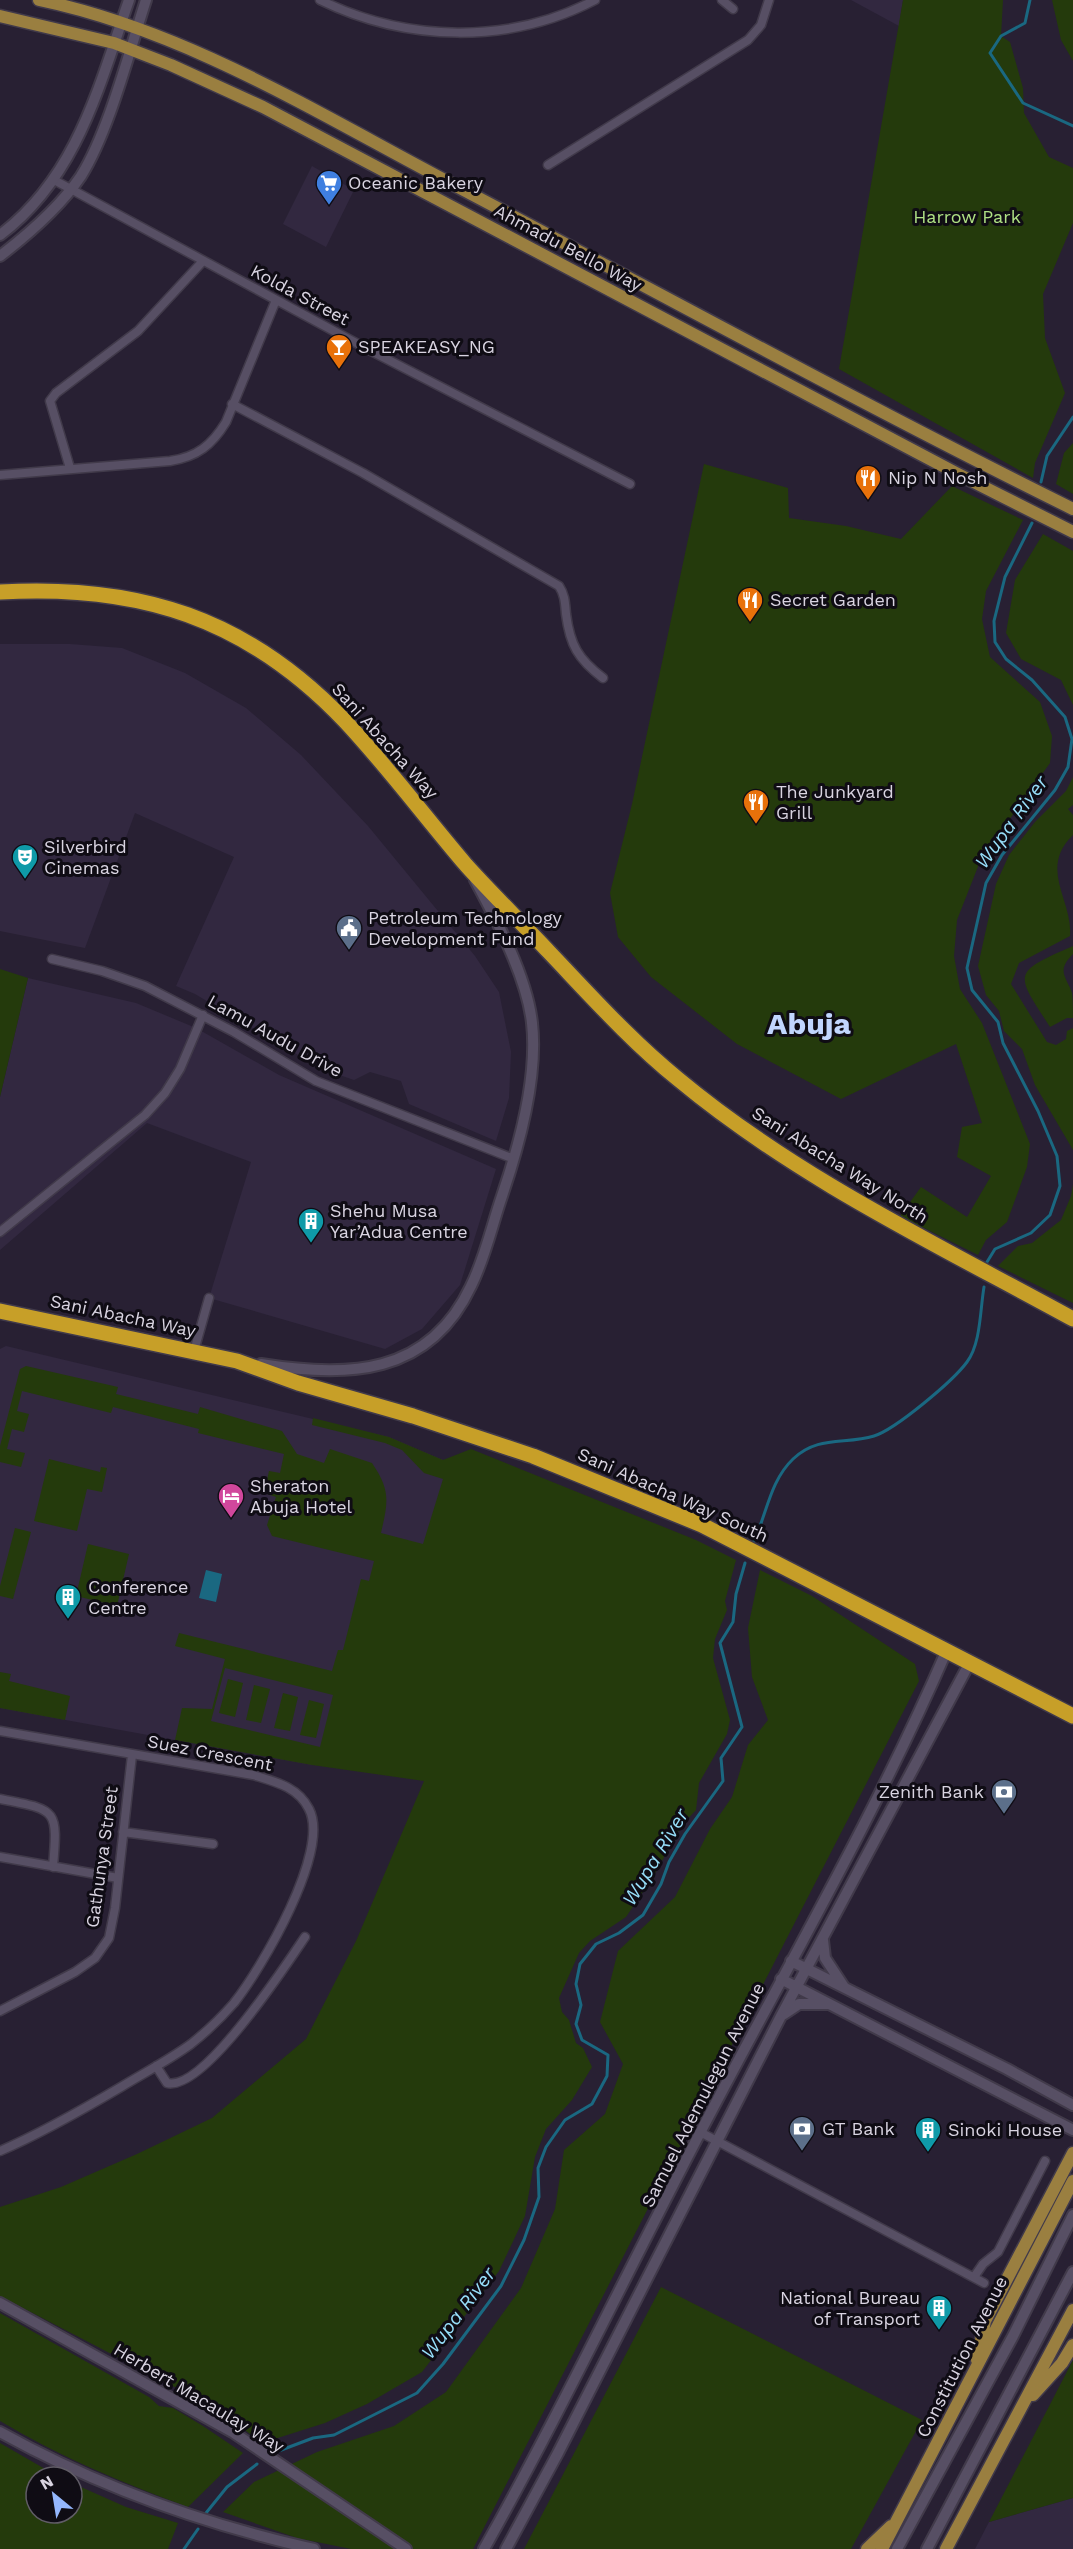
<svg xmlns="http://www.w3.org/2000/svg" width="1073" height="2549" font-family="'Work Sans',sans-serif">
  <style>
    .built { fill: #322840 }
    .green { fill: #243a0c; fill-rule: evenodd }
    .water { fill: #1a6881 }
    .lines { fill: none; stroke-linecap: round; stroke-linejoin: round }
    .stream { stroke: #1a6881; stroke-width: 3 }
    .street-casing { stroke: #413a4a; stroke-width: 11 }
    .secondary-casing { stroke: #413a4a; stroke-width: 14 }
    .primary-casing { stroke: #413a4a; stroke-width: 15 }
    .highway-casing { stroke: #413a4a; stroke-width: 18 }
    .street { stroke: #574f64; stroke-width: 8 }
    .secondary { stroke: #574f64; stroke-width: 10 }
    .primary { stroke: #9a7f40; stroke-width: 12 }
    .highway { stroke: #c79f28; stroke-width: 15 }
    .labels { text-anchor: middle; stroke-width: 6; stroke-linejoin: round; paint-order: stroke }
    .poi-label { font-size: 18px; fill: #d9d4e1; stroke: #0f0c14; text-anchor: start }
    .park-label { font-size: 18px; fill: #afe184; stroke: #0f0c14 }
    .street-label { font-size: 18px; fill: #d9d4e1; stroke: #0f0c14 }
    .water-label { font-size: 20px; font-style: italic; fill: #96ddf8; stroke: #0f0c14 }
    .town-label { font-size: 30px; font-weight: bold; fill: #c1d6fe; stroke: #0f0c14 }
  </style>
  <rect width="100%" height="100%" fill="#282033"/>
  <path class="built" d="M851,0h52l-4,26z
    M312,166l42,24 -28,57 -43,-23z
    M0,644h70l52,4 63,25 61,35 55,47 67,71 107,130 24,36 12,60 -2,46 -13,43 -87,-37 -8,-23 -31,-9 -16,8 -32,-11 -127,-75 -19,-8 58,-129 -99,-44 -50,135 -85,-17z
    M28,978l108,25 60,25 83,47 217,94 -36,116 -38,44 -37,20 -176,-51 42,-136 -104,-39 -147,127v-153z
    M6,1346l383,91 54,23 37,119 -168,186 -312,-57v-359z
    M1073,2498v51h-98l14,-27z"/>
  <path class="green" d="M903,0h100l-2,36 9,6 13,46 1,25 25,44 24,11v55l-30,71 2,44 20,55 -30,70 -2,15 -194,-109z
    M1052,0h21v61l-12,-21z
    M1073,443v51l-17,-10 8,-31z
    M704,464l84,24 1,30 57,8 55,13 51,-53 71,34 -37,71 -4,28 8,38 50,45 12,34 -2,27 -69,96 -24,61 -3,36 6,33 22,34 48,121 -3,23 -20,55 -21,18 -8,15 -78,-39 21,-29 46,30 24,-41 -34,-19 5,-30 20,-4 -26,-79 -115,55 -104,-55 -86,-67 -33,-40 -8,-44 22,-89z
    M1043,534l30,17v154l-12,-25 -40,-21 -15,-26 9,-53z
    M1073,777v28l-5,4 5,6v20c-35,34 0,65 -3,101l-51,27 -8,21 36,58 9,3 10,-6 1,-8 6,-3v122l-38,-65 -13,-36 -18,-18 -5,-20 -13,-16 -8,-29 18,-82 13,-29 26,-33 31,-31z
    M1073,946v8c-17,17 -7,22 -1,39 1,7 1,18 1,25h-6l-17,9c-35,-54 -39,-54 23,-81z
    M0,969l28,9 -28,119z
    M1073,1184v119l-75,-37 20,-20 14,-3 29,-23 10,-24z
    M26,1366l92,21 -2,7 82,20 2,-7 82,24 15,23 27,9 6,-14 42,14c19,28 16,39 9,70l42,11 20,-65 -19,-6 -22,-23 -17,-7 -73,-18 1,-7 76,19 54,23 28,-11 225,91 40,20 -11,41 2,9 -12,29 -2,19 17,62 -3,14 -28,49 -3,27 -14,15 -29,52 -27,40 -36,24 -11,12 -20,45 3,14 7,8 7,23 7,5 9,19 -20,33 -26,29 -11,28 -10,59 -26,55 -77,101 -55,32 -42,19 -63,20 -45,-34 -217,-113v-89l61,-20 76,-33 75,-36 94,-79 50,-98 68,-160 -112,-16 -137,-25 7,-32 30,1 13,-50 -50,-13 4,-13 153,38 6,-21h5l18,-71 8,2 5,-20 -102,-25 -5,-11 9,-28 -12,-4 5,-22 11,2 4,-19 -86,-21 1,-4 -86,-22 -2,6 -89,-22 -5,20 12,3 -5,18 -12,-3 -5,20 18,4 -4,14 -21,-5v-16l20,-77zM225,1668l108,27 -13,52 -109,-26z
    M49,1459l51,13 1,-5 6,1 -5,24 -15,-3 -10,42 -43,-10z
    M15,1528l16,4 -18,67 -13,-3v-10z
    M88,1544l41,10 -12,52 -41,-10z
    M760,1570l52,26 103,68 4,17 -446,868h-122l-54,-11 -74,-26 31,-30 63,-30 77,-26 52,-34 75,-104 34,-79 9,-59 41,-36 18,-50 -23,-42 18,-71 57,-54 35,-68 22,-32 16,-52 20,-25 -16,-43 -4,-49z
    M0,1672l11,2 -2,7 61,15 -5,24 -65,-12z
    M228,1679l15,4 -8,34 -16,-4z
    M254,1685l16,4 -9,34 -15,-3z
    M283,1693l15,4 -8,34 -16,-3z
    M309,1700l15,4 -8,34 -16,-3z
    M661,2287l261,133 -71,129h-327z
    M0,2313l149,84 10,9 14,2 30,18 40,27 -55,54c-65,-24 -128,-50 -188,-86z
    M1073,2360v138l-84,24z
    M0,2443l59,34h-23v36h36v-30l54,24 52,16 -10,26h-168z"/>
  <path class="water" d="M206,1570l16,4 -6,28 -17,-4z"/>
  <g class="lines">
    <path class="stream" d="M1030,0l-5,23 -24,13 -11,17 33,50 50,23
      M1041,482l6,-26 26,-39
      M987,1262l8,-13 36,-16 19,-18 10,-29 -3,-30 -19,-45 -35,-68 -5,-21 -26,-32 -5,-22 19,-85 16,-28 53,-65 13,-23 4,-28 -7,-22 -33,-37 -26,-21 -11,-17 -1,-21 11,-44 27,-54
      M754,1541c13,-28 16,-60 39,-82 25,-24 52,-14 81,-23 22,-7 79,-55 93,-74 14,-19 13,-52 17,-75
      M276,2452l37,-14 21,-3 83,-42 26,-29 58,-78 23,-46 15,-43 -1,-29 8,-21 19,-27 27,-16 15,-28 1,-21 -26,-15 -6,-16 5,-19 -5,-21 4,-20 16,-20 23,-11 24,-18 18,-31 8,-22 16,-28 38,-53 -2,-23 21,-31 -22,-84 13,-21 3,-28 9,-31
      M206,2513l21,-26 30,-23
      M184,2549l14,-20"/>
    <g class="street-casing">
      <path id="street" d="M320,0c86,42 189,45 275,0
        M722,0l11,9
        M548,165l200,-125 13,-15 8,-25
        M54,180l317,171 259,133
        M232,404l131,69 196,113c6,9 6,17 7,28 4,31 12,45 37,64
        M70,468l-20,-67 6,-8 82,-62 65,-70
        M0,475l170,-14c27,-4 42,-16 56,-39l50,-122
        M52,959l50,12 43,15 89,46 82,49 198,78
        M0,1232l145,-117 20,-22 15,-24 23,-54
        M194,1351l15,-53
        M0,1731l253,44c23,7 45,12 56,34 22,42 -48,160 -75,194 -13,15 -28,29 -43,41 -22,16 -47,29 -70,43 -39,23 -79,46 -121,64
        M0,1799c57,11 58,9 53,68
        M123,1832l90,12
        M0,1857l118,21
        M0,2011l75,-39 20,-14 14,-20 6,-30 17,-153
        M156,2066l11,17c36,9 119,-118 138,-146
        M700,2132l284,151
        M974,2277l9,-13 15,-12 47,-91"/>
    </g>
    <g class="secondary-casing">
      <path id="secondary" d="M0,235c77,-58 99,-149 129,-235
        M0,256c30,-23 60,-49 81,-80 28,-45 48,-124 65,-176
        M261,1364c86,14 168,12 210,-78 14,-28 21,-61 31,-90 17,-50 36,-120 30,-173 -5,-46 -35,-102 -57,-143
        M823,1940l2,18 19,29
        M791,1961l216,108 66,36
        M781,1979l292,151
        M784,2014l15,-10h29
        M0,2303l234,130 172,116
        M0,2432c99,55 203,92 314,117
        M484,2549c77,-137 144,-279 217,-418 83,-159 174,-315 245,-479
        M506,2549l52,-96 223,-437 188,-352
        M897,2549l116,-213 60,-121
        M927,2549l146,-277"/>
    </g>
    <g class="primary-casing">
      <path id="primary" d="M39,0c149,31 283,116 417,186 205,108 409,220 617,323
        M0,16l114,27 57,22 92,42 693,366 117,59
        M977,2360l8,-39 88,-168
        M1033,2395l29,-32 11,-18
        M867,2549l24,-23
        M882,2549l191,-368
        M946,2549l127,-239"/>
    </g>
    <g class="highway-casing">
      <path id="highway" d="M0,592c139,-8 247,26 345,129 43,46 80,96 121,144 27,30 56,58 83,87 42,44 82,89 129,127 119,99 260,166 395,240
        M0,1311l237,50 61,22 115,33 120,40 169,69 371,191"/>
    </g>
    <use href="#street" class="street"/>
    <use href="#secondary" class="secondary"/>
    <use href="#primary" class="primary"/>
    <use href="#highway" class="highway"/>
  </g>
  <defs>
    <g id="supermarket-pin" transform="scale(1.35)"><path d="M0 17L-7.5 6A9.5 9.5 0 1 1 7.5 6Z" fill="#3f7fe0" stroke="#0f0c14"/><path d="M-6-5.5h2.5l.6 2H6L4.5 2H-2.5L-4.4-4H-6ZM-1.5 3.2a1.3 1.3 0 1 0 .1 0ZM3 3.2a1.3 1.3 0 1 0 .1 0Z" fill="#fff"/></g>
    <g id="bar-pin" transform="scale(1.35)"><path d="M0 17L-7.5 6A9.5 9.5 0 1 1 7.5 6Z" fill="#e8710a" stroke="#0f0c14"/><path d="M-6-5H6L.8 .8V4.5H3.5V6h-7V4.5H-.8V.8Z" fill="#fff"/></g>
    <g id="restaurant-pin" transform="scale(1.35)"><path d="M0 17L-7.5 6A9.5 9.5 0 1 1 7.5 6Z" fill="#e8710a" stroke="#0f0c14"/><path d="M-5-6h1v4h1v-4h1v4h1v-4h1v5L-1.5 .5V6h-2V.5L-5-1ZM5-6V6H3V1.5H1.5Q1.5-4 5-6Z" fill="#fff"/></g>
    <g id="theatre-pin" transform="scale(1.35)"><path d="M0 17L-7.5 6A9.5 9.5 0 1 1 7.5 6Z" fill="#0f9aa8" stroke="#0f0c14"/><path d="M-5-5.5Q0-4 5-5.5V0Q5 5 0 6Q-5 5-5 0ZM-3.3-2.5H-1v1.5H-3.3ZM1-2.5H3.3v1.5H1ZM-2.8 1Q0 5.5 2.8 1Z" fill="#fff"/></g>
    <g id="civic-pin" transform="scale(1.35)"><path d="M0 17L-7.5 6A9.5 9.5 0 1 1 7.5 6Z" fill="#5c6f8a" stroke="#0f0c14"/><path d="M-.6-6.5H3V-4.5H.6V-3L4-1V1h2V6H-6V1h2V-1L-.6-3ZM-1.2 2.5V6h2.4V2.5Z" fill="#fff"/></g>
    <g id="building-pin" transform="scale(1.35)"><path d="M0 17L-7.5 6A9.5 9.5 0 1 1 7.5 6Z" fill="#0f9aa8" stroke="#0f0c14"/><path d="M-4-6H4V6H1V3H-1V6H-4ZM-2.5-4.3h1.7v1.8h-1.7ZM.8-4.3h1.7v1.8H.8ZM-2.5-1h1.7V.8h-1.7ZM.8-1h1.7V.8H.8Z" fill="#fff"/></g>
    <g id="hotel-pin" transform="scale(1.35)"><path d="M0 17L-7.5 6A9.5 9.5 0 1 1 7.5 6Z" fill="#d1479c" stroke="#0f0c14"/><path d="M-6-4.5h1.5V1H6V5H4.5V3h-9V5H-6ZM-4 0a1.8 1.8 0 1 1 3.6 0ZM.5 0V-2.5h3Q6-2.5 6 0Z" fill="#fff"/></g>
    <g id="bank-pin" transform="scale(1.35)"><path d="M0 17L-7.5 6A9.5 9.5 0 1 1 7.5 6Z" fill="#5c6f8a" stroke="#0f0c14"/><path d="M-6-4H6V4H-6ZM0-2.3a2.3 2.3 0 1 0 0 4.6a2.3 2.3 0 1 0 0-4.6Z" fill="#fff"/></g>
  </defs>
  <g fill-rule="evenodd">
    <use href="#supermarket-pin" x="329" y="183"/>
    <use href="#bar-pin" x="339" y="347"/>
    <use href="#restaurant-pin" x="868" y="478"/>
    <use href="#restaurant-pin" x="750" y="600"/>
    <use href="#restaurant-pin" x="756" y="802"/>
    <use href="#theatre-pin" x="25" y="857"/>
    <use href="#civic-pin" x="349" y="928"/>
    <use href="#building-pin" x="311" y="1221"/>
    <use href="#hotel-pin" x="231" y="1496"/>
    <use href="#building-pin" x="68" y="1597"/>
    <use href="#bank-pin" x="1004" y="1792"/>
    <use href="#bank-pin" x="802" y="2129"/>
    <use href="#building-pin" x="928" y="2130"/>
    <use href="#building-pin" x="939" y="2308"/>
  </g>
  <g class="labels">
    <g class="poi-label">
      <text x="348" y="189">Oceanic Bakery</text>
      <text x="358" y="353">SPEAKEASY_NG</text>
      <text x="888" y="484">Nip N Nosh</text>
      <text x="770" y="606">Secret Garden</text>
      <text x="776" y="798">The Junkyard<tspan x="776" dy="21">Grill</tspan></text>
      <text x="44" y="853">Silverbird<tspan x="44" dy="21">Cinemas</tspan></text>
      <text x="368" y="924">Petroleum Technology<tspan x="368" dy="21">Development Fund</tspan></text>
      <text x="330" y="1217">Shehu Musa<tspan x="330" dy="21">Yar’Adua Centre</tspan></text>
      <text x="250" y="1492">Sheraton<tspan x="250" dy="21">Abuja Hotel</tspan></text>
      <text x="88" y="1593">Conference<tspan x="88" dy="21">Centre</tspan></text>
      <text x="984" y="1798" text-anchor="end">Zenith Bank</text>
      <text x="822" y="2135">GT Bank</text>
      <text x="948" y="2136">Sinoki House</text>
      <text x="920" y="2304" text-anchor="end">National Bureau<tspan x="920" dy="21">of Transport</tspan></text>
    </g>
    <g class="park-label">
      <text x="967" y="223">Harrow Park</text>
    </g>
    <g class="street-label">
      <text transform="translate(568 248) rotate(28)" y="6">Ahmadu Bello Way</text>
      <text transform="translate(300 295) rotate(28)" y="6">Kolda Street</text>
      <text transform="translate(385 741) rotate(48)" y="6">Sani Abacha Way</text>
      <text transform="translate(275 1036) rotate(29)" y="6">Lamu Audu Drive</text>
      <text transform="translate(840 1165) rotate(32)" y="6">Sani Abacha Way North</text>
      <text transform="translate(123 1316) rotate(12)" y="6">Sani Abacha Way</text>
      <text transform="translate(673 1495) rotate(24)" y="6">Sani Abacha Way South</text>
      <text transform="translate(210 1753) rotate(11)" y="6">Suez Crescent</text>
      <text transform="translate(102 1857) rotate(-82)" y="6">Gathunya Street</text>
      <text transform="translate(703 2095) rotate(-63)" y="6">Samuel Ademulegun Avenue</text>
      <text transform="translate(962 2357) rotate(-63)" y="6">Constitution Avenue</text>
      <text transform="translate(199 2398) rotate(31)" y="6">Herbert Macaulay Way</text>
    </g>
    <g class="water-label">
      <text transform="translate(1011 822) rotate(-54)" y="7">Wupa River</text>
      <text transform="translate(655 1857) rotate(-59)" y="7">Wupa River</text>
      <text transform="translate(458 2313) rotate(-53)" y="7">Wupa River</text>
    </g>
    <g class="town-label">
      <text x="809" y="1034">Abuja</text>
    </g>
  </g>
  <g transform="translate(54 2495) rotate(330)"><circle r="28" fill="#0f0c14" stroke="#605c66" stroke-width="1.5"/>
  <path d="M0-4.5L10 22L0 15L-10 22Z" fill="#94b7fd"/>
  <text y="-9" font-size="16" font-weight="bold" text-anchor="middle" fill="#d9d4e1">N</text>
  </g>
</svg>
